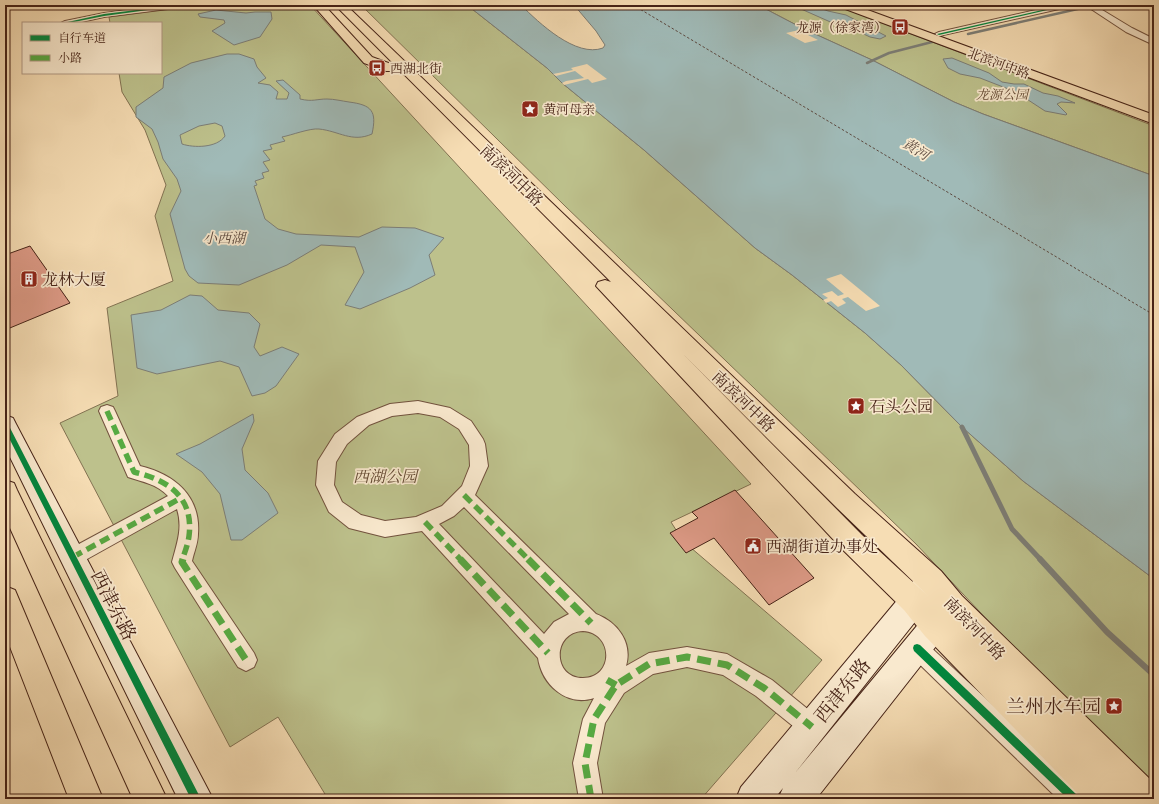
<svg xmlns="http://www.w3.org/2000/svg" width="1159" height="804" font-family="'EB Garamond','Noto Serif SC',serif">
  <style>
    .green { fill: #bdc18c; stroke: #827252 }
    .water { fill: #a0bab7; stroke: #7c7e77; fill-rule: evenodd }
    .pier { fill: #f6ddb4 }
    .lines { fill: none; stroke-linecap: round; stroke-linejoin: round }
    .stream-far2 { stroke: #7c7e77; stroke-width: 2.5 }
    .stream-far1 { stroke: #7c7e77; stroke-width: 5 }
    .stream { stroke: #7c7e77; stroke-width: 6 }
    .ferry { stroke: #5c493f; stroke-width: 1; stroke-dasharray: 2.5 2; stroke-linecap: butt }
    .building { fill: #dc9985; stroke: #462317 }
    .street-casing { stroke: #72523e; stroke-width: 2 }
    .secondary-casing { stroke: #462317; stroke-width: 2 }
    .primary-casing { stroke: #462317; stroke-width: 2 }
    .highway-casing { stroke: #462317; stroke-width: 2 }
    .street { fill: #f9e9ce; fill-rule: evenodd }
    .secondary { fill: #f9e9ce; fill-rule: evenodd }
    .primary { fill: #f6ddb4; fill-rule: evenodd }
    .highway { fill: #f6ddb4; fill-rule: evenodd }
    .quiet-far1 { stroke: #56aa42; stroke-width: 5.5; stroke-dasharray: 10 5.5; stroke-linecap: butt }
    .quiet { stroke: #56aa42; stroke-width: 7; stroke-dasharray: 14 7; stroke-linecap: butt }
    .cycleway-casing { stroke: #f9e9ce; stroke-width: 2 }
    .cycleway { fill: #00873e; fill-rule: evenodd }
    .labels { text-anchor: middle; stroke-width: 3.5; stroke-linejoin: round; paint-order: stroke }
    .far-poi-label { font-size: 13px; fill: #462317; stroke: #f9e9ce; text-anchor: start }
    .far-street-label { font-size: 13px; fill: #462317; stroke: #f9e9ce }
    .far-park-label { font-size: 13px; font-style: italic; fill: #644a34; stroke: #f9e9ce }
    .far-water-label { font-size: 14px; font-style: italic; fill: #5c493f; stroke: #f9e9ce }
    .street-label { font-size: 16px; fill: #462317; stroke: #f9e9ce }
    .poi-label { font-size: 16px; fill: #462317; stroke: #f9e9ce; text-anchor: start }
    .park-label { font-size: 16px; font-style: italic; fill: #644a34; stroke: #f9e9ce }
    .near-street-label { font-size: 19px; fill: #462317; stroke: #f9e9ce }
    .near-poi-label { font-size: 19px; fill: #462317; stroke: #f9e9ce; text-anchor: end }
  </style>
  <rect width="100%" height="100%" fill="#f6ddb4"/>
  <filter id="stains"><feTurbulence type="fractalNoise" baseFrequency=".005" numOctaves="4"/><feColorMatrix values="0 0 0 0 .2 0 0 0 0 .09 0 0 0 0 .02 0 0 0 .5 -.17"/></filter>
  <radialGradient id="worn" r=".72"><stop offset=".6" stop-color="#630" stop-opacity="0"/><stop offset="1" stop-color="#630" stop-opacity=".3"/></radialGradient>
  <path class="green" d="M198,5h112l441,479 -80,38 12,19 139,119 -121,139h-373l-50,-82 -48,30 -170,-324 58,-27 -11,-88 66,-27 -18,-65 11,-31 -21,-55 -23,-38 -3,-19h42v-50h-51l-1,-6z
    M361,5h106l80,63 15,15 82,67 111,98 37,27 73,58 36,32 61,62 61,54 131,98v205l-159,-156 -79,-84 -351,-338z
    M758,5h77l319,121v50l-171,-62 -29,-12 -82,-42 -68,-31z"/>
  <path class="water" d="M467,5h54c18,18 55,53 82,43l2,-3 -9,-14 -22,-26h184l46,24 68,31 82,42 29,12 171,62v403l-131,-98 -61,-54 -61,-62 -36,-32 -73,-58 -37,-27 -111,-98 -82,-67 -15,-15z
    M792,5h26l2,3 8,3 18,4 40,21 -6,3 -10,-2 -17,-8 -9,-1z
    M216,10l30,3 9,-1h16l1,7 -12,18 -26,8 -22,-14 13,-8 -1,-3 -24,-3 -2,-3z
    M227,54h12l15,5 3,8 9,11 -8,5 12,2 8,7 -2,7h11l2,-6 -13,-12 7,-1 17,15v4c13,3 16,0 27,0 7,0 15,2 22,3 23,3 28,9 23,32 -20,9 -33,-3 -53,-5 -9,-1 -27,6 -37,8l3,4 -15,4 2,4 -9,2 7,9 -7,2 6,9 -7,2 2,5 -9,3 2,4 -3,1 11,33 13,10 18,5 63,3 23,-10 33,1 29,10 -15,17 6,20 -25,13 -50,21 -15,-4 19,-33 -9,-25 -34,-2 -34,20 -48,20 -41,-2 -9,-7 -4,-7 -15,-55 11,-23 -4,-12 -14,-20 -5,-17 -6,-13 -16,-12v-10l27,-19 1,-11 27,-14zM215,123l7,3 3,10c-8,12 -31,12 -43,8l-2,-9 19,-9z
    M952,58l37,15 13,9 12,2h10l19,9 15,3 17,7 -14,-1 -4,2 10,10 -1,1 -21,-4 -29,-19 -36,-14 -20,-4 -12,-6 -5,-9z
    M190,295l12,1 16,14 31,3 11,11 -6,23 6,9 22,-9 17,7 -23,32 -11,7 -13,3 -13,-29 -19,-6 -63,13 -20,-6 -6,-53 30,-5z
    M253,414l1,7 -12,28 3,21 23,23 10,20 -36,27h-11l-11,-46 -18,-22 -26,-18 24,-10z"/>
  <path class="pier" d="M799,30l7,4h8l-6,1 10,5 -13,3 -19,-10z
    M587,64l20,15 -15,4 -4,-4 -24,6 -2,-2 4,-2 18,-3 -9,-7 -19,5 -3,-2 20,-4 -2,-2z
    M841,274l39,32 -14,5 -18,-14 -6,2 4,4 -8,4 -7,-6 -5,2 -3,-3 5,-2 -6,-4 10,-3 6,5 6,-2 -18,-15z"/>
  <g class="lines">
    <path class="stream-far2" d="M968,34l114,-26
      M867,63l22,-10 43,-11"/>
    <path class="stream-far1" d="M962,427l50,102 29,31"/>
    <path class="stream" d="M1040,559l67,73 47,43"/>
    <path class="ferry" d="M633,5l521,310"/>
  </g>
  <path class="building" d="M30,246l40,57 -65,27v-75z
    M735,490l79,88 -45,27 -55,-67 -28,15 -16,-20 28,-15 -6,-6z"/>
  <g class="lines">
    <g class="street-casing">
      <path id="street" d="M166,5h22l-4,2 -80,10 -27,6h-16l4,-2 39,-8z
        M1058,5h14l-4,2 -129,29 -4,-2 4,-2z
        M1085,5h9l38,23 22,11v6l-28,-13z
        M418,401l32,7 21,13 12,18 2,5 3,22 -13,29 121,119c21,8 37,28 30,52l23,-13 38,-6 40,7 45,26 48,39 3,8 -3,8 -8,3 -8,-3 -48,-39 -33,-21 -36,-8 -34,7 -29,19 -19,30 -8,40 6,36h-24l-6,-36 10,-44 11,-21c-27,9 -52,-13 -56,-40l-116,-127 -37,6 -36,-9 -20,-16 -13,-27 2,-24 17,-27 22,-17 33,-13zM418,413l22,4 19,12 10,16 1,21 -8,20 -20,20 -26,11 -31,4 -24,-6 -19,-13 -8,-17 2,-23 11,-18 22,-19 23,-9zM464,507l105,107 -15,8 -10,12 -105,-110 15,-8zM583,631c31,2 31,47 0,47 -31,0 -31,-46 0,-47z
        M107,405l6,2 2,4 25,55c34,8 61,30 58,68 0,9 -4,18 -6,27l62,92 3,7 -3,7 -8,4 -8,-4 -63,-99 -3,-6c5,-19 11,-34 5,-53l-97,54 -7,2 -7,-2 -3,-6 3,-6 102,-55c-11,-12 -25,-14 -40,-19l-29,-66 2,-4z
        M917,638l7,3 160,149 3,9h-29l-148,-144 -4,-7 4,-7z"/>
    </g>
    <g class="secondary-casing">
      <path id="secondary" d="M5,415l8,3 3,6 197,375h-35l-173,-352z
        M924,576l10,4 4,9 -4,9 -139,175 140,-169 10,-4 10,4 4,9 -4,9 -139,177h-38l5,-11 -9,11h-38l5,-12 173,-207z"/>
    </g>
    <g class="primary-casing">
      <path id="primary" d="M839,5h15l300,110v9l-314,-117z
        M5,480l9,3 3,7 150,309h-34l-128,-282z
        M5,586l10,4 88,209h-34l-64,-165z"/>
    </g>
    <g class="highway-casing">
      <path id="highway" d="M313,5h11l48,52 22,8 2,3 -2,3h-8l-22,-8z
        M335,5h11l509,489 86,77 21,25 192,187v16h-71l-158,-163 -21,-26 -60,-59 -248,-265 2,-4 7,-2 6,2zM683,354l154,154 84,81 7,7 -66,-61z"/>
    </g>
    <use href="#street" class="street"/>
    <use href="#secondary" class="secondary"/>
    <use href="#primary" class="primary"/>
    <use href="#highway" class="highway"/>
    <path class="quiet-far1" d="M107,411l27,61c34,8 60,25 55,64 -1,8 -4,16 -7,24
      M464,495l65,65
      M425,522l36,38
      M73,557l108,-59"/>
    <path class="quiet" d="M183,559l-1,3 64,98
      M460,559l88,94
      M528,559l63,64
      M607,680l9,5
      M591,799l-6,-36 9,-44 22,-34 33,-21 38,-7 40,8 37,23 48,39"/>
    <g class="cycleway-casing">
      <path id="cycleway" d="M177,5h8l-81,11 -35,7h-6l41,-9z
        M1064,5h5l-130,30 -2,-1z
        M5,422h2l1,2 193,375h-10l-186,-369z
        M917,644l3,1 158,151 2,3h-12l-154,-148 -1,-3 1,-3z"/>
    </g>
    <use href="#cycleway" class="cycleway"/>
  </g>
  <defs>
    <g id="bus-square" transform="scale(0.9)"><rect x="-9" y="-9" width="18" height="18" rx="4" fill="#8f2418" stroke="#f9e9ce"/><path d="M-5-6H5V4H4V6H2V4H-2V6H-4V4H-5ZM-3.5-4V0h7V-4ZM-3.5 1.2v1.5H-2V1.2ZM2 1.2v1.5H3.5V1.2Z" fill="#fff"/></g>
    <g id="sight-square" transform="scale(0.9)"><rect x="-9" y="-9" width="18" height="18" rx="4" fill="#8f2418" stroke="#f9e9ce"/><path d="M0-6L1.8-2.2L6-1.7L2.9 1.2L3.7 5.4L0 3.3L-3.7 5.4L-2.9 1.2L-6-1.7L-1.8-2.2Z" fill="#fff"/></g>
    <g id="building-square" transform="scale(0.9)"><rect x="-9" y="-9" width="18" height="18" rx="4" fill="#8f2418" stroke="#f9e9ce"/><path d="M-4-6H4V6H1V3H-1V6H-4ZM-2.5-4.3h1.7v1.8h-1.7ZM.8-4.3h1.7v1.8H.8ZM-2.5-1h1.7V.8h-1.7ZM.8-1h1.7V.8H.8Z" fill="#fff"/></g>
    <g id="civic-square" transform="scale(0.9)"><rect x="-9" y="-9" width="18" height="18" rx="4" fill="#8f2418" stroke="#f9e9ce"/><path d="M-.6-6.5H3V-4.5H.6V-3L4-1V1h2V6H-6V1h2V-1L-.6-3ZM-1.2 2.5V6h2.4V2.5Z" fill="#fff"/></g>
  </defs>
  <g fill-rule="evenodd">
    <use href="#bus-square" x="900" y="27"/>
    <use href="#bus-square" x="377" y="68"/>
    <use href="#sight-square" x="530" y="109"/>
    <use href="#building-square" x="29" y="279"/>
    <use href="#sight-square" x="856" y="406"/>
    <use href="#civic-square" x="753" y="546"/>
    <use href="#sight-square" x="1114" y="706"/>
  </g>
  <g class="labels">
    <g class="far-poi-label">
      <text x="887" y="32" text-anchor="end">龙源（徐家湾）</text>
      <text x="390" y="73">西湖北街</text>
      <text x="543" y="114">黄河母亲</text>
    </g>
    <g class="far-street-label">
      <text transform="translate(999 63) rotate(20)" y="5">北滨河中路</text>
    </g>
    <g class="far-park-label">
      <text x="1002" y="99">龙源公园</text>
    </g>
    <g class="far-water-label">
      <text transform="translate(916 149) rotate(31)" y="5">黄河</text>
      <text x="224" y="243">小西湖</text>
    </g>
    <g class="street-label">
      <text transform="translate(512 175) rotate(44)" y="6">南滨河中路</text>
      <text transform="translate(744 401) rotate(44)" y="6">南滨河中路</text>
      <text transform="translate(975 628) rotate(46)" y="6">南滨河中路</text>
    </g>
    <g class="poi-label">
      <text x="42" y="285">龙林大厦</text>
      <text x="869" y="412">石头公园</text>
      <text x="766" y="552">西湖街道办事处</text>
    </g>
    <g class="park-label">
      <text x="385" y="482">西湖公园</text>
    </g>
    <g class="near-street-label">
      <text transform="translate(114 605) rotate(63)" y="7">西津东路</text>
      <text transform="translate(842 690) rotate(-51)" y="7">西津东路</text>
    </g>
    <g class="near-poi-label">
      <text x="1101" y="713">兰州水车园</text>
    </g>
  </g>
  <rect width="1159" height="804" fill="none" stroke="#f6ddb4" stroke-width="20"/>
  <rect x="6" y="6" width="1147" height="792" fill="none" stroke="#462317" stroke-width="2"/>
  <rect x="10" y="10" width="1139" height="784" fill="none" stroke="#462317"/>
  <rect x="22" y="22" width="140" height="52" fill="#f9e9ce" stroke="#b19a85"/>
  <rect x="30" y="35" width="20" height="6" fill="#00873e" stroke="#b19a85"/>
  <text x="58" y="42" font-size="12" fill="#462317">自行车道</text>
  <rect x="30" y="55" width="20" height="6" fill="#56aa42" stroke="#b19a85"/>
  <text x="58" y="62" font-size="12" fill="#462317">小路</text>
  <rect width="100%" height="100%" filter="url(#stains)"/>
  <rect width="100%" height="100%" fill="url(#worn)"/>
</svg>
